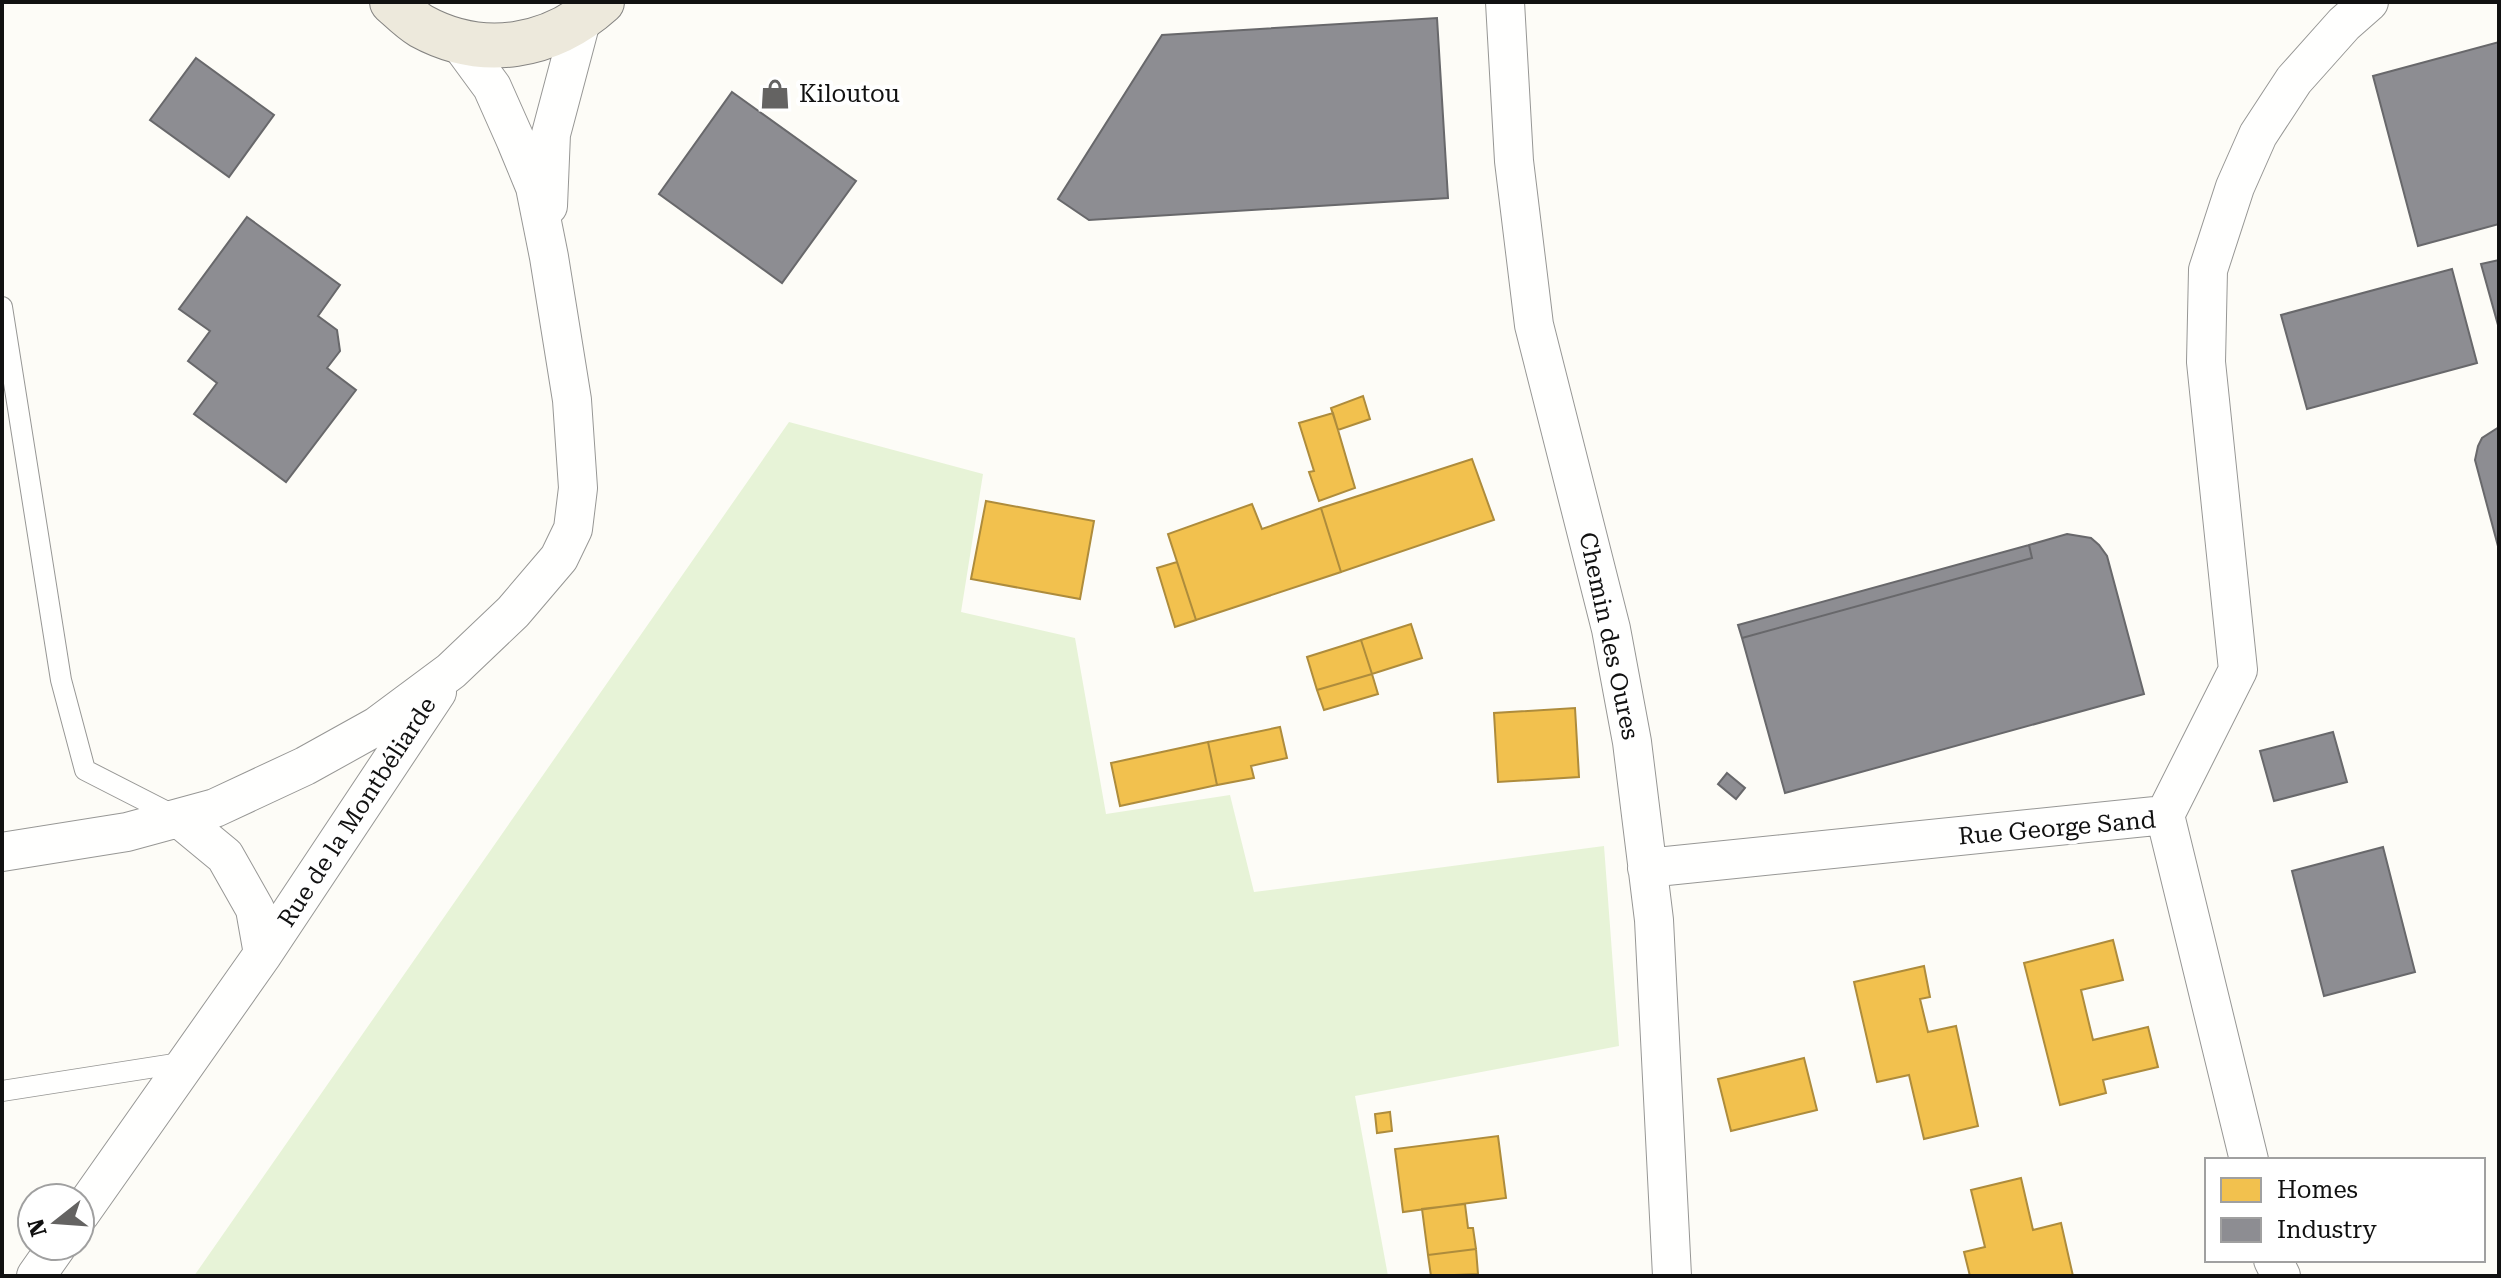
<svg xmlns="http://www.w3.org/2000/svg" width="2501" height="1278" font-family="'Roboto Serif',serif">
  <style>
    .green { fill: #e7f3d7 }
    .homes { fill: #f2c14e; stroke: #ae8c3c; stroke-width: 2 }
    .industry { fill: #8d8d92; stroke: #68686b; stroke-width: 2 }
    .lines { fill: none; stroke-linecap: round; stroke-linejoin: round }
    .lane-casing { stroke: #979795; stroke-width: 22 }
    .street-casing { stroke: #979795; stroke-width: 40 }
    .primary-casing { stroke: #858482; stroke-width: 46 }
    .lane { stroke: #fffffe; stroke-width: 20 }
    .street { stroke: #fffffe; stroke-width: 38 }
    .primary { stroke: #ede9dc; stroke-width: 44 }
    .labels { text-anchor: middle; stroke-width: 8; stroke-linejoin: round; paint-order: stroke }
    .poi-label { font-size: 24px; fill: #111; stroke: #fff; text-anchor: start }
    .street-label { font-size: 24px; fill: #111; stroke: #fff }
  </style>
  <rect width="100%" height="100%" fill="#fdfcf7"/>
  <path class="green" d="M789,422l194,52 -22,138 114,26 31,176 124,-19 24,97 350,-46 15,200 -264,50 33,180h-1194z"/>
  <path class="homes" d="M1363,396l7,23 -32,11 -7,-22z
    M1333,413l22,75 -36,13 -10,-29 5,-1 -15,-48z
    M1472,459l22,61 -153,52 -20,-64z
    M986,501l108,20 -14,78 -109,-20z
    M1252,504l10,25 59,-21 20,64 -145,48 -28,-86z
    M1177,562l19,58 -21,7 -18,-59z
    M1411,624l11,34 -50,16 -11,-34z
    M1361,640l11,34 -55,16 -10,-33z
    M1372,674l6,20 -54,16 -7,-20z
    M1575,708l4,69 -81,5 -4,-69z
    M1280,727l7,31 -36,8 3,12 -37,7 -9,-43z
    M1208,742l9,43 -97,21 -9,-43z
    M2113,940l10,40 -42,10 12,50 55,-13 10,40 -55,13 3,13 -46,12 -36,-142z
    M1924,966l6,31 -10,2 8,33 28,-6 22,100 -54,13 -15,-64 -32,7 -23,-100z
    M1804,1058l13,52 -86,21 -13,-52z
    M1390,1112l2,19 -15,2 -2,-19z
    M1498,1136l8,62 -103,14 -8,-63z
    M2021,1178l12,52 28,-7 12,53h-103l-6,-24 21,-5 -14,-57z
    M1465,1204l3,24h5l3,21 -48,6 -6,-46z
    M1476,1249l2,25 -47,2 -3,-21z"/>
  <path class="industry" d="M1437,18l11,180 -359,22 -31,-21 104,-164z
    M2499,42v182l-81,22 -45,-170z
    M196,58l78,57 -45,62 -79,-57z
    M732,92l124,89 -74,102 -123,-89z
    M247,217l93,68 -22,31 19,14 3,21 -13,17 29,22 -70,92 -92,-68 23,-31 -29,-22 22,-30 -31,-22z
    M2499,260v64l-1,1 -17,-61z
    M2452,269l25,94 -170,46 -26,-94z
    M2499,427v123l-24,-90 3,-14 4,-8z
    M2067,534l24,4 8,7 8,11 37,138 -359,99 -43,-155 290,-80 -3,-13z
    M2029,545l3,13 -290,80 -4,-13z
    M2333,732l14,50 -73,19 -14,-50z
    M1727,773l18,15 -9,11 -18,-15z
    M2383,847l32,125 -91,24 -32,-125z"/>
  <g class="lines">
    <g class="lane-casing">
      <path id="lane" d="M2,307l59,373 24,90 90,46
        M2,1091l185,-29"/>
    </g>
    <g class="street-casing">
      <path id="street" d="M1505,2l9,159 20,164 77,304 21,113 22,178 18,356
        M548,206l3,-72 30,-113
        M2165,815l73,-145 -32,-308 2,-92 27,-83 23,-52 36,-55 50,-56 25,-22
        M179,818l46,38 30,53 8,45 174,-262
        M2,852l125,-20 88,-24 90,-42 72,-40 74,-55 62,-59 46,-54 14,-29 5,-41 -6,-88 -23,-143 -14,-70 -19,-46 -24,-54 -33,-45
        M1647,868l518,-53 84,345
        M80,1214l183,-260
        M2273,1260l8,16
        M36,1276l21,-30"/>
    </g>
    <g class="primary-casing">
      <path id="primary" d="M392,2c9,8 19,18 29,24 62,34 130,22 181,-24"/>
    </g>
    <use href="#lane" class="lane"/>
    <use href="#street" class="street"/>
    <use href="#primary" class="primary"/>
  </g>
  <defs>
    <g id="shop-bare" transform="scale(2.4)"><path d="M-5-2.5h2.3a2.7 3.5 0 0 1 5.4 0H5L5.5 6h-11ZM-1.5-2.5h3a1.5 2.3 0 0 0-3 0Z" fill="#646362" stroke="#fff" stroke-width="2.5" paint-order="stroke"/></g>
  </defs>
  <g fill-rule="evenodd">
    <use href="#shop-bare" x="775" y="94"/>
  </g>
  <g class="labels">
    <g class="poi-label">
      <text x="799" y="102">Kiloutou</text>
    </g>
    <g class="street-label">
      <text transform="translate(1609 636) rotate(78)" y="8">Chemin des Oures</text>
      <text transform="translate(357 812) rotate(-57)" y="8">Rue de la Montbéliarde</text>
      <text transform="translate(2057 828) rotate(-5)" y="8">Rue George Sand</text>
    </g>
  </g>
  <rect width="2501" height="1278" fill="none" stroke="#111111" stroke-width="8"/>
  <rect x="2205" y="1158" width="280" height="104" fill="#ffffff" stroke="#a0a0a0" stroke-width="2"/>
  <rect x="2221" y="1178" width="40" height="24" fill="#f2c14e" stroke="#a0a0a0" stroke-width="2"/>
  <text x="2277" y="1198" font-size="24" fill="#111111">Homes</text>
  <rect x="2221" y="1218" width="40" height="24" fill="#8d8d92" stroke="#a0a0a0" stroke-width="2"/>
  <text x="2277" y="1238" font-size="24" fill="#111111">Industry</text>
  <g transform="translate(56 1222) rotate(253)"><circle r="38" fill="#ffffff" stroke="#a0a0a0" stroke-width="2"/>
  <path d="M0-6L14 30L0 20L-14 30Z" fill="#646362"/>
  <text y="-12" font-size="22" font-weight="bold" text-anchor="middle" fill="#111111">N</text>
  </g>
</svg>
